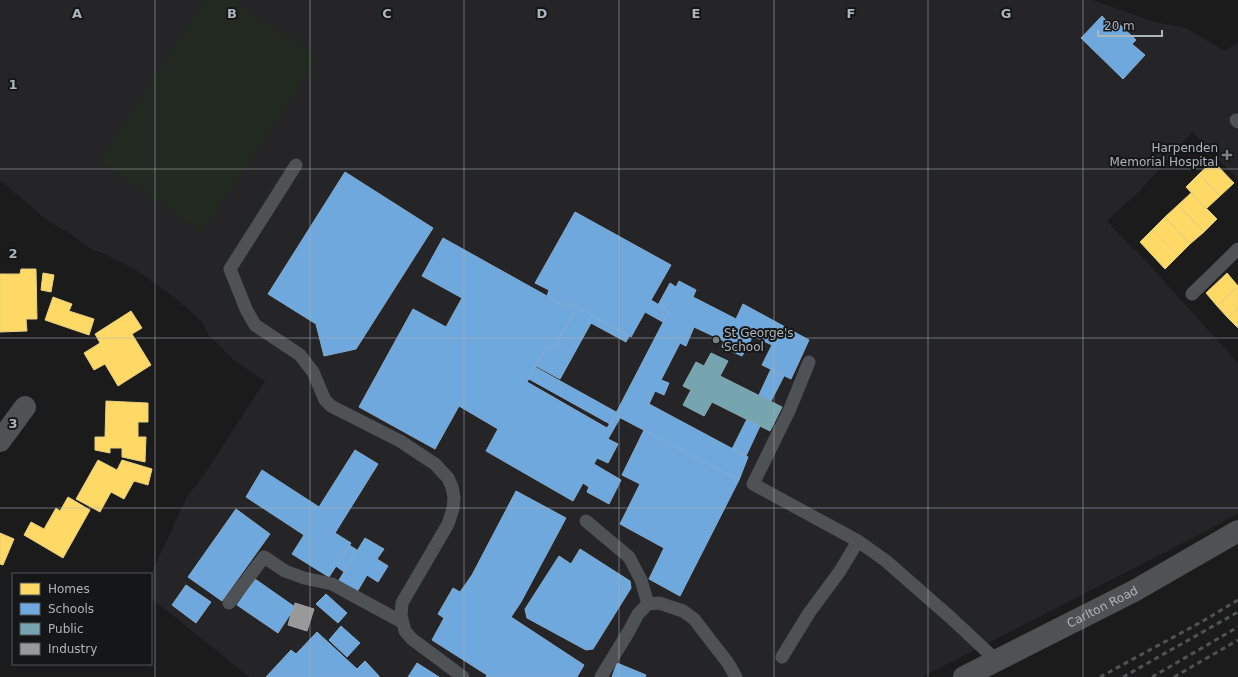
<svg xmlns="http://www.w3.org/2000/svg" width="1238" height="677" font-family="'DejaVu Sans',sans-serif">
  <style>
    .built { fill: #252528 }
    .green { fill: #212921 }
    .homes { fill: #ffd966; stroke: #e6ce80 }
    .schools { fill: #6fa8dc; stroke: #82acd2 }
    .public { fill: #76a5af; stroke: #86aab3 }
    .industry { fill: #999; stroke: #9fa1a4 }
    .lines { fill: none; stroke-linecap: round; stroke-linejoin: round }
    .service { stroke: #4f5255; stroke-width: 13 }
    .minor { stroke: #4f5255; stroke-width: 22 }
    .rail { stroke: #505253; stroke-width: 3; stroke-dasharray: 5 4; stroke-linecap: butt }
    .grid { fill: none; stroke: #adb5bc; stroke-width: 1; stroke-opacity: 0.55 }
    .poi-dot { fill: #7a7f84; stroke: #151618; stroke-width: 1.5 }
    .labels { text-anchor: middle; stroke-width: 4; stroke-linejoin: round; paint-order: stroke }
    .poi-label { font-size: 12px; fill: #adb5bc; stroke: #151618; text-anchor: end }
    .street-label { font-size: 12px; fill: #adb5bc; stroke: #151618 }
    .grid-label { font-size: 13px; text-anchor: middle; font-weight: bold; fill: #adb5bc; stroke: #151618; stroke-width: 4; stroke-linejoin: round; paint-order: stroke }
  </style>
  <rect width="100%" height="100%" fill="#1b1b1c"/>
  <path class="built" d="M0,0h1092l63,22 31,6 39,23 13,-9v137l-46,-47 -53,60 -32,29 27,29 1,-1 103,114v150l-32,18 -284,146h-673l-98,-79v-24l36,-77 15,-19 63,-97 -29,-19 -28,-28 -6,-12 -28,-25 -38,-27 -34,-17 -9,-3 -25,-18 -21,-12 -47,-40z"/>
  <path class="green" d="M205,0h28l87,57 -118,176 -103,-72z"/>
  <path class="homes" d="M1213,161l21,22 -14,13 -21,-22z
    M1199,174l21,22 -14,13 -20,-22z
    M1191,193l26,26 -13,13 -26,-27z
    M1178,205l26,27 -14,12 -25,-27z
    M1165,217l25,27 -12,12 -26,-26z
    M1152,230l26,26 -13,13 -25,-27z
    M21,269h15l1,50h-11l1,12 -27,1v-58h20z
    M43,273l11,2 -3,17 -10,-2z
    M1227,273l11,13 -21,20 -11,-13z
    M1238,286v22l-10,10 -11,-12z
    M53,297l19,7 -3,7 25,8 -5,16 -44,-15z
    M1238,308v20l-10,-10z
    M131,311l11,17 -10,6 19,31 -33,21 -13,-22 -11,6 -10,-17 16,-10 -5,-9z
    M106,401l42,2v19h-10v15h8l-1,25 -23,-5v-9h-12v5l-15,-3v-13h10z
    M98,460l19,10 5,-10 30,9 -4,16 -14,-4 -10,18 -13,-7 -11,20 -24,-13z
    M68,497l22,13 -27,48 -39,-23 7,-13 13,7 12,-21 4,3z
    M0,533l14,6 -11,26 -3,-1z"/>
  <path class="schools" d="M1102,16l9,10 5,-5 20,19 -4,4 13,11 -22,24 -42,-41z
    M345,172l88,56 -77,121 -32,7 -8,-32 -48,-30z
    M575,212l96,53 -20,35 18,11 -6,11 -18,-10 -14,25 -61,-34 -2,6 -21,-13 2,-6 -14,-7z
    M443,238l104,58 27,17 -21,36 -6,-3 -20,36 80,46 8,-13 5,3 -12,21 10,5 -10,19 -11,-5 -3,6 27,16 -12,24 -22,-12 2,-5 -6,-4 -10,18 -87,-50 12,-22 -39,-23 -24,43 -76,-42 54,-98 33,18 16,-29 -40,-22z
    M679,281l17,9 -3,7 43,22 7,-15 66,36 -18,39 -29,-14 10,-20 -19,-9 -11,20 -20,-9 2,-6 -30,-14 -8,19 -6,-3 -19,37 8,3 -5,12 -9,-4 -6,13 99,53 -9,23 -124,-65 54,-104 -11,-6 12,-22 6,4z
    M570,303l59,33 -3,6 -35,-19 -31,56 -24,-13 11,-20 6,3 21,-36 -6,-4z
    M535,367l81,45 -6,12 -81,-45z
    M771,369l13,7 -13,25 -12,-6z
    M747,419l13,7 -14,30 -14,-7z
    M644,430l95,50 -59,116 -31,-17 15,-31 -44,-24 20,-40 -18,-9z
    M355,450l23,14 -43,69 16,10 -22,34 -37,-23 12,-19 -58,-38 16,-27 57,37z
    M516,491l50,27 -45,84 -10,15 73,48 -7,12h-91l1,-2 -55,-35 12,-22 -6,-4 15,-26 7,4 12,-17z
    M236,509l34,25 -48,67 -34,-24z
    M365,538l19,11 -7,10 11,7 -10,16 -11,-7 -10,17 -18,-12z
    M349,545l8,5 -13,22 -8,-6z
    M580,549l50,32 1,7 -38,61 -7,1 -59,-32 -2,-9 34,-53 12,8z
    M255,579l40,28 -17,26 -41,-28z
    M186,585l25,17 -15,21 -24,-18z
    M326,594l21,19 -9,10 -22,-19z
    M341,626l19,17 -13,14 -18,-17z
    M317,632l40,37 8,-8 14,15v1h-113l25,-27 5,4z
    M417,663l22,14h-31z
    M617,663l29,12 -1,2h-33z"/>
  <path class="public" d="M711,353l17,8 -8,15 62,31 -12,24 -58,-29 -8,14 -21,-11 8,-15 -8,-4 13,-24 8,4z"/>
  <path class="industry" d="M295,603l19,6 -7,22 -19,-6 3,-11 4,-7 -1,-1z"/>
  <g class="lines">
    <path class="service" d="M1236,120l2,2
      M296,165l-66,104 16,40 9,16 45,30 13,17 12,28 6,6 69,35 35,23 13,14 4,9 2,11 -1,11 -5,15 -46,79 -1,12 4,16 7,8 51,38
      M1192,294l46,-45
      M809,362l-20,49 -36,73 105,57 28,20 64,56 46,43
      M586,521l43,36 12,23 7,24
      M229,603l35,-46 21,14 19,7 28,6 70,38
      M782,657l27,-44 31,-42 18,-30
      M601,677l28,-46 9,-17 10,-10 11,-1 24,8 11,8 34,44 8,14"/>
    <g class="minor">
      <path d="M0,441l25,-34"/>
      <path id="s1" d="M964,677l170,-86 104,-60"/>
    </g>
    <path class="rail" d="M1100,677l103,-56 35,-21
      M1123,677l115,-65
      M1152,677l86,-50
      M1174,677l64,-37"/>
  </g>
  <path class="grid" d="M155,0v677M310,0v677M464,0v677M619,0v677M774,0v677M928,0v677M1083,0v677M0,169h1238M0,338h1238M0,508h1238"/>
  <g class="poi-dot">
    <path d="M1225 149h4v4h4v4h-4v4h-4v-4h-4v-4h4z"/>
    <circle cx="716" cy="340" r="4"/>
  </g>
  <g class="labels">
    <g class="poi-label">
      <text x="1218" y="152">Harpenden<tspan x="1218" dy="14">Memorial Hospital</tspan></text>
      <text x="724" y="337" text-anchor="start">St George's<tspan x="724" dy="14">School</tspan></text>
    </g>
    <g class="street-label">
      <text dy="4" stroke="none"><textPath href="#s1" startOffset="155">Carlton Road</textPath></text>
    </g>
  </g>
  <g class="grid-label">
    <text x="77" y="18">A</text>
    <text x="232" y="18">B</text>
    <text x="387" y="18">C</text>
    <text x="542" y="18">D</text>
    <text x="696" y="18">E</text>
    <text x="851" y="18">F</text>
    <text x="1006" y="18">G</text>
    <text x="13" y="89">1</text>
    <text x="13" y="258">2</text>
    <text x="13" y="428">3</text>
  </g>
  <rect x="12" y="573" width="140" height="92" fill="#151618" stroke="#52565a"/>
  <rect x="20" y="583" width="20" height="12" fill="#ffd966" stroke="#52565a"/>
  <text x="48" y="593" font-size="12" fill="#adb5bc">Homes</text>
  <rect x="20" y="603" width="20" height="12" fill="#6fa8dc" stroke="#52565a"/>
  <text x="48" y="613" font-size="12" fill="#adb5bc">Schools</text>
  <rect x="20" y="623" width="20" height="12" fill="#76a5af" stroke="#52565a"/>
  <text x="48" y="633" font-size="12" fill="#adb5bc">Public</text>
  <rect x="20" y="643" width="20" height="12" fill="#999999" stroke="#52565a"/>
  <text x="48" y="653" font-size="12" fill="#adb5bc">Industry</text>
  <path d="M1098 30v6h64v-6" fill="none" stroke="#adb5bc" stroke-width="2"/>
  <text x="1104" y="30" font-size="12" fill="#adb5bc" stroke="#151618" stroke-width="3" paint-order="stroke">20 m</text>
</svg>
